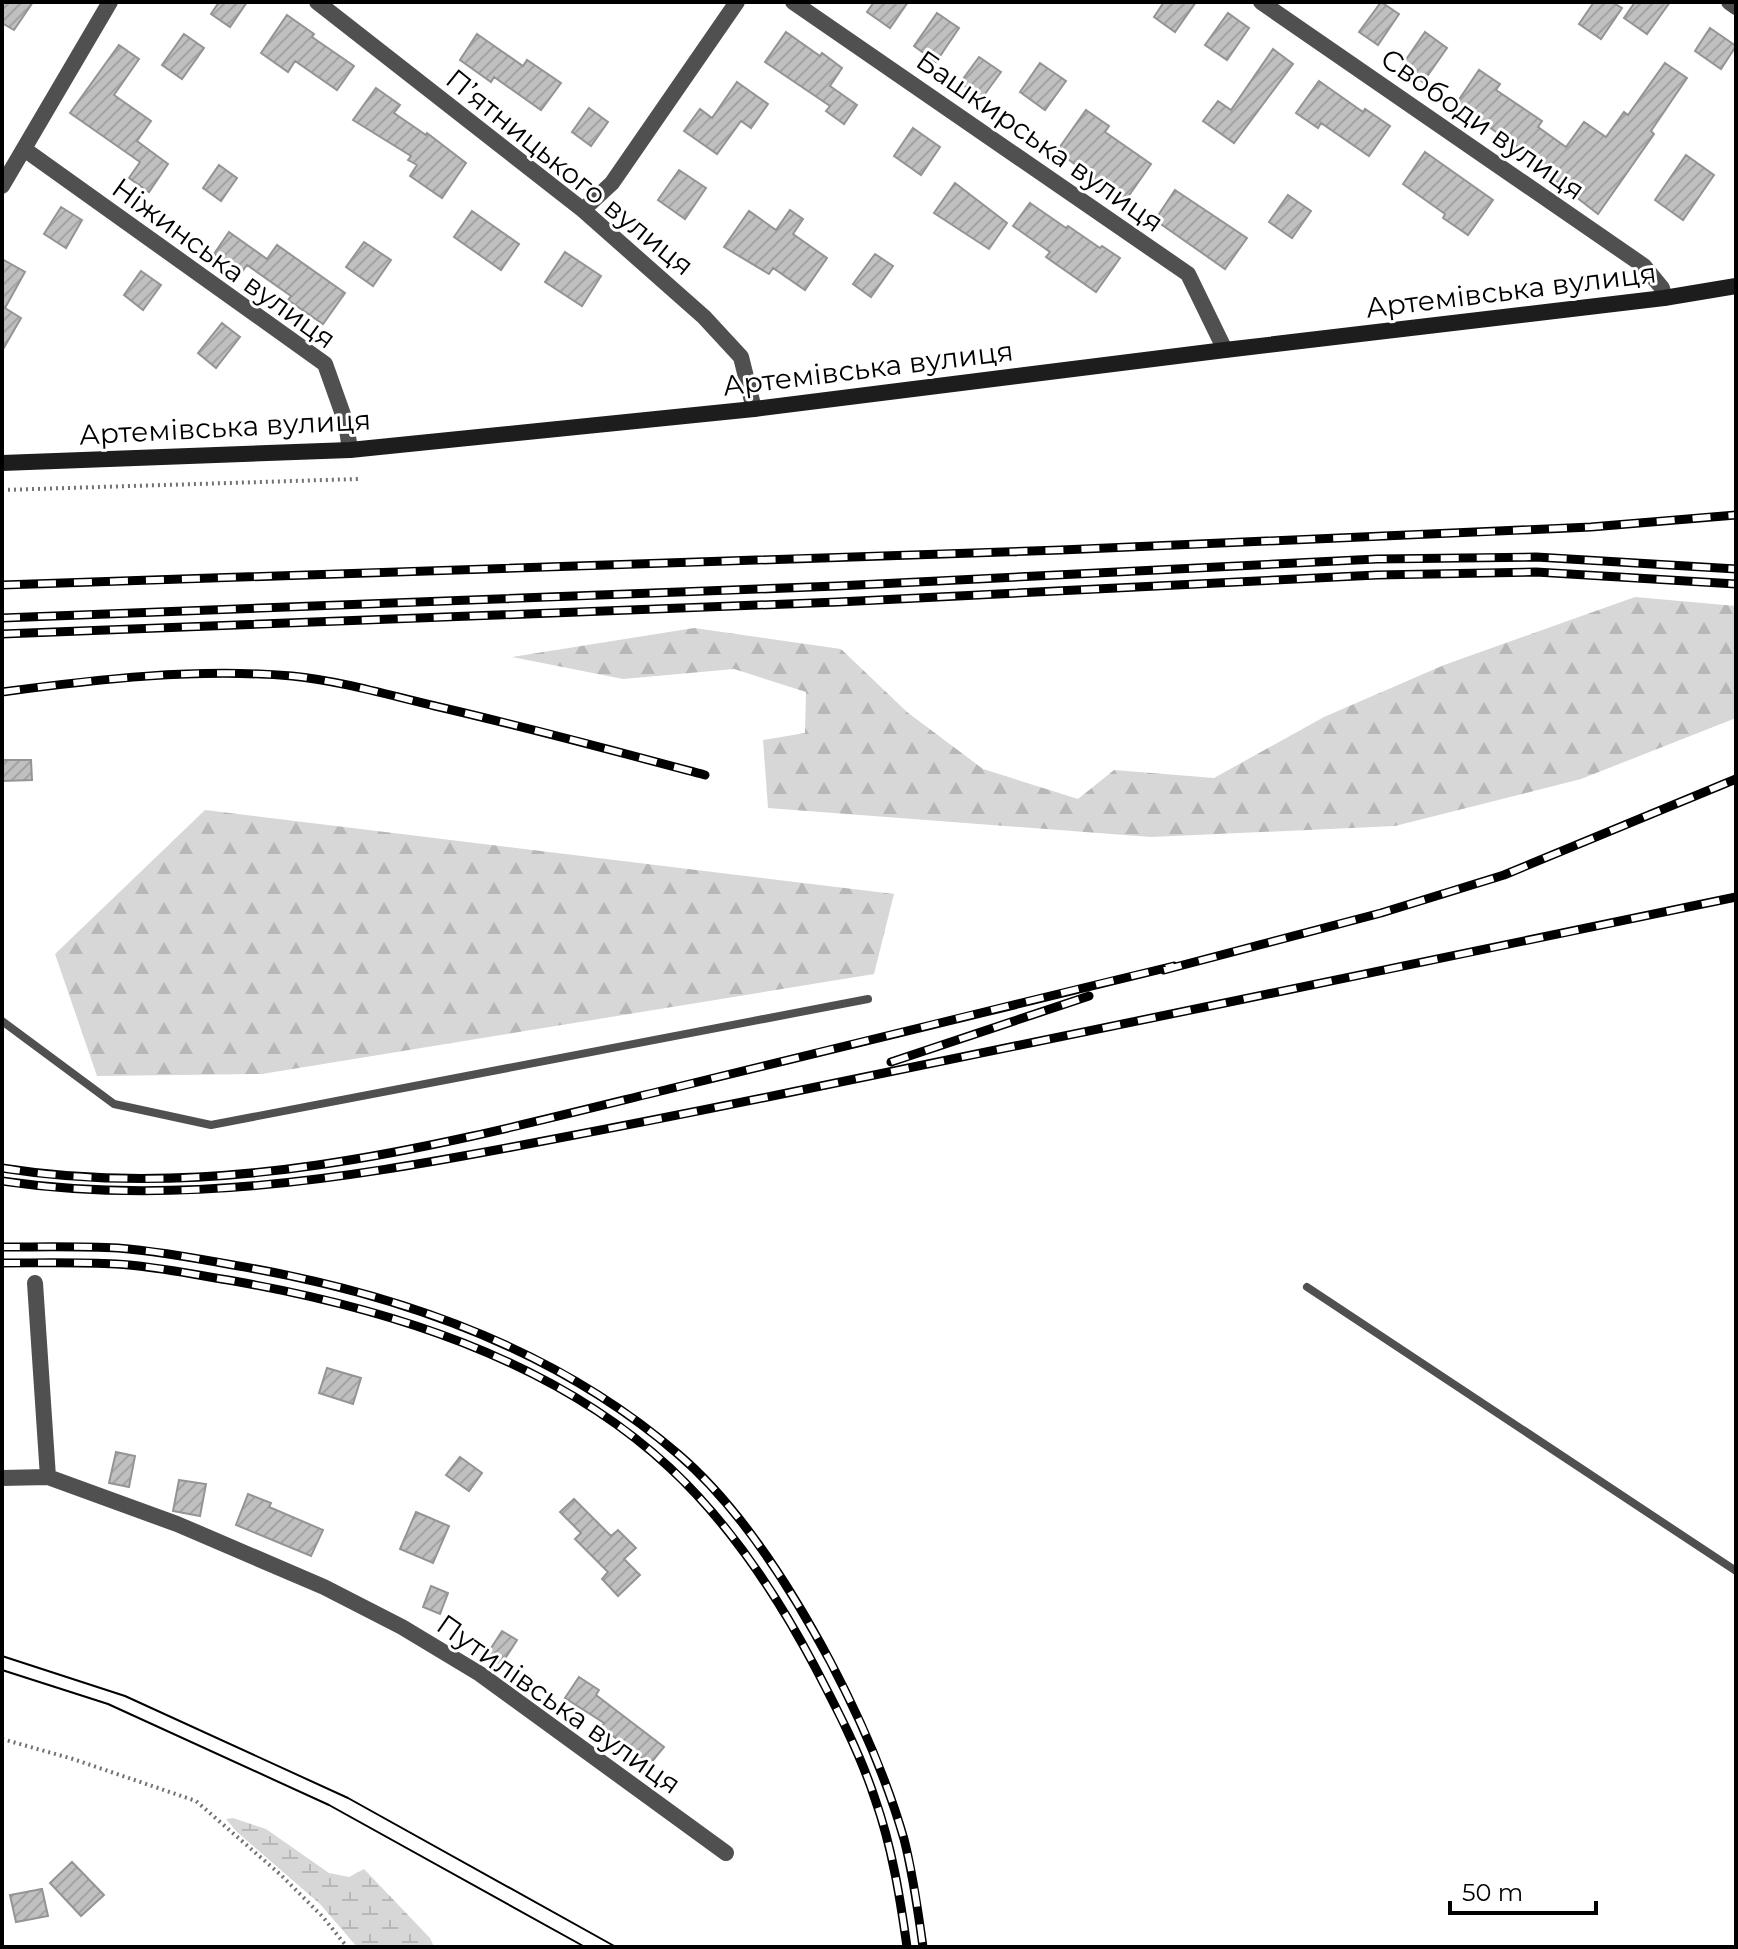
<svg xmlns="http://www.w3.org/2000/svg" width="1738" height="1949" font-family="Montserrat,sans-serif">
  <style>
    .forest { fill: url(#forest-firs) }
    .wetland { fill: url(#wetland-marsh) }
    .building { fill: url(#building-hatch); stroke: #949494; stroke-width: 2 }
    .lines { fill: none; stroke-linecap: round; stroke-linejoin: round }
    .path { stroke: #727272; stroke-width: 4; stroke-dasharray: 2 4; stroke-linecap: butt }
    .lane { stroke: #505050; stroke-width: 8 }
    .street { stroke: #505050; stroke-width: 16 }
    .secondary { stroke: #1d1d1d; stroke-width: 16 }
    .tram { stroke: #000; stroke-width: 2 }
    .rail-casing { stroke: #000; stroke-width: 9 }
    .rail { stroke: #fff; stroke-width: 6; stroke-dasharray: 18; stroke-linecap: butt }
    .labels { text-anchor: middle; stroke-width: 6; stroke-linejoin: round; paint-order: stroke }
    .street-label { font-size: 28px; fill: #000; stroke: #fff }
  </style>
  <defs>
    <pattern id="forest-firs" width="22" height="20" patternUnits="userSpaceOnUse" patternTransform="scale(2)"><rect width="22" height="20" fill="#d7d7d7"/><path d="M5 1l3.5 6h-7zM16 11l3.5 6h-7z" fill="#b7b7b7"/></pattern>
    <pattern id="wetland-marsh" width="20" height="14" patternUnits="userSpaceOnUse" patternTransform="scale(2)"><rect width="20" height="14" fill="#d7d7d7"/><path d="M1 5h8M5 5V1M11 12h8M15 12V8" fill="none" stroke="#b7b7b7"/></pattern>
    <pattern id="building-hatch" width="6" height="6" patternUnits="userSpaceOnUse" patternTransform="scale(2)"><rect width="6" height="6" fill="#c0c0c0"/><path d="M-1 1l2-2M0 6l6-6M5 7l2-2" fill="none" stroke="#a3a3a3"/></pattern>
  </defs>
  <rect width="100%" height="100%" fill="#fff"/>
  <path class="forest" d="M1635,597l101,9v112l-155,61 -186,47 -244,11 -383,-29 -5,-68 42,-7 1,-41 -72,-23 -111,10 -111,-22 182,-29 147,21 66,63 76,57 95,30 36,-29 100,8 110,-61 120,-52z
    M205,810l689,84 -20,80 -612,100 -165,2 -42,-122z"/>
  <path class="wetland" d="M233,1818l33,11 63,44 20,4 15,-8 66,69 4,9h-77l-37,-43 -84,-73 -10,-12z"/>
  <path class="building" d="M2,2h31l-19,28 -12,-7z
    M219,2h28l-17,25 -19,-13z
    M874,2h34l-18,26 -23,-16z
    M1164,2h32l-21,30 -21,-15z
    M1381,2l18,12 -21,31 -19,-13z
    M1594,2h18l10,6 -21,31 -22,-15z
    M1635,2h35l-23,32 -23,-16z
    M937,13l22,15 -23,34 -22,-16z
    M1228,13l21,15 -22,32 -22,-15z
    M287,15l27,19 -2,3 42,29 -17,24 -42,-29 -7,11 -27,-19z
    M1710,28l26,18 -15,23 -26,-18z
    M786,32l34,24 2,-3 20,15 -12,18 27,19 -13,19 -18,-13 4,-5 -65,-44z
    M1425,32l22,16 -24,34 -22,-15z
    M184,34l20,14 -22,31 -20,-14z
    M477,34l46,32 4,-6 34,23 -20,27 -47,-33 -3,5 -31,-22z
    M119,45l20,14 -25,36 37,26 -14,20 31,23 -19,28 -20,-14 11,-16 -70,-49z
    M1273,49l20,15 -59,79 -31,-22 15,-20 13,9z
    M979,57l22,15 -19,26 -22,-15z
    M1040,63l26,18 -21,29 -25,-18z
    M1665,63l22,15 -36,53 3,3 -56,80 -59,-46 3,-4 -86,-60 23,-34 21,14 -4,6 46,31 -4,6 28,20 18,-25 22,15 18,-25 4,3z
    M1319,81l44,31 2,-3 25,17 -21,30 -48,-33 -3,5 -22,-15z
    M737,82l31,22 -17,24 -10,-7 -24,33 -33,-23 16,-22 12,9z
    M376,88l24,17 -6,8 32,22 1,-2 39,30 -24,35 -32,-22 7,-11 -9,-5 3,-4 -58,-36z
    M589,108l19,14 -17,24 -19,-14z
    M1086,110l23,16 -4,6 46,32 -26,37 -68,-50z
    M913,128l27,19 -19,28 -27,-19z
    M1425,152l68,48 -25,35 -25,-17 2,-4 -42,-30z
    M1686,155l28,20 -31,45 -28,-20z
    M219,165l18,13 -16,23 -18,-13z
    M679,170l27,18 -21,31 -27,-19z
    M955,183l52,40 -18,26 -55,-36z
    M1175,190l72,48 -22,31 -70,-49z
    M1288,195l23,16 -19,27 -23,-16z
    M1030,203l36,25 2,-2 32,22 2,-2 18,12 -24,34 -50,-35 4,-5 -37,-26z
    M61,207l21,13 -16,28 -22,-14z
    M790,210l13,9 -10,15 34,24 -22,32 -32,-22 -4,6 -45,-27 25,-36 27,19z
    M472,211l47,33 -18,26 -47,-33z
    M229,232l38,27 10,-14 68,48 -22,31 -35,-24 3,-4 -44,-31 -6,8 -27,-19z
    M364,242l27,18 -18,26 -27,-19z
    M565,252l36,24 -19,30 -37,-24z
    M875,254l18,12 -22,31 -18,-13z
    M2,259l23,13 -20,36 16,10 -19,33z
    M141,271l20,14 -18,25 -19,-15z
    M222,323l18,14 -24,31 -18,-15z
    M2,760h29l1,20 -30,1z
    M327,1368l34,10 -8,26 -34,-11z
    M116,1452l19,4 -6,31 -20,-4z
    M460,1457l22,16 -13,18 -23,-16z
    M179,1480l27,4 -6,32 -27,-5z
    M248,1494l23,9 -2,4 54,23 -12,26 -75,-31z
    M574,1499l37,37 7,-6 18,18 -12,11 16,16 -22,21 -16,-17 6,-7 -33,-33 6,-6 -21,-21z
    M416,1512l33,14 -16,37 -33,-14z
    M431,1586l17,7 -8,21 -17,-7z
    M502,1631l15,9 -16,25 -15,-9z
    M579,1677l20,13 -3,5 68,52 -14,17 -49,-37 3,-4 -39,-25z
    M72,1862l32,33 -23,21 -31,-33z
    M42,1889l6,27 -32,6 -6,-27z"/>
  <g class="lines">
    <path class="path" d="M2,490l356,-11
      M2,1739l71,20 123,42 85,74 42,42 24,30"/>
    <path class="lane" d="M2,1021l112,83 97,21 657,-126
      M1307,1287l429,284"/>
    <path class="street" d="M317,2l266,208 121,107 37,40 13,52
      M793,2l395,272 37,76
      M1261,2l383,264 18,22 2,10
      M1729,2l7,5
      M24,149l301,215 21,59 4,27
      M2,186l108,-184
      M583,210l29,-27 125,-181
      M35,1283l13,194
      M2,1478l46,-1 129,47 147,63 78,40 78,47 246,179"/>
    <path class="secondary" d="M2,463l348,-13 404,-41 471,-59 439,-52 72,-12"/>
    <path class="tram" d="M2,1656l123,40 223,102 268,149
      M2,1670l106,34 221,101 256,142"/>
    <g class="rail-casing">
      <path id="rail" d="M2,585l1059,-35 530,-23 145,-12
        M2,618l835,-32 540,-27 159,-2 200,12
        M2,634l836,-32 539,-27 159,-3 200,12
        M2,692c97,-13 193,-24 290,-16 49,5 96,19 143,30 91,21 180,45 270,69
        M1164,970l217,-57 123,-38 232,-96
        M891,1062l198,-66
        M2,1168c225,36 450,-26 667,-79 169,-41 337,-83 505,-123
        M2,1181c172,25 340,-2 510,-34 101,-19 203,-39 304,-60 307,-63 613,-126 920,-190
        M2,1247c38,0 78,-1 116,1 38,3 77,10 115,17 161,27 320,81 445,189 61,52 114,136 152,207 30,57 56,116 74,178 9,35 14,72 19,108
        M2,1263c38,0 76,-1 114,1 37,2 75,10 112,16 156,27 324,78 442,188 60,56 107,127 145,199 22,42 45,86 60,132 17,48 25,98 32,148"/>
    </g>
    <use href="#rail" class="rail"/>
  </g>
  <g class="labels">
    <g class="street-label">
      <text transform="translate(1483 124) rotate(35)" y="10">Свободи вулиця</text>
      <text transform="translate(1040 141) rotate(35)" y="10">Башкирська вулиця</text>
      <text transform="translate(570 172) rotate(39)" y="10">П’ятницького вулиця</text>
      <text transform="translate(224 263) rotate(36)" y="10">Ніжинська вулиця</text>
      <text transform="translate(1511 290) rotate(-7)" y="10">Артемівська вулиця</text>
      <text transform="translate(868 368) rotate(-7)" y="10">Артемівська вулиця</text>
      <text transform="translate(225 427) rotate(-3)" y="10">Артемівська вулиця</text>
      <text transform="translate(559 1704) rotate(35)" y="10">Путилівська вулиця</text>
    </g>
  </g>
  <rect width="1738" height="1949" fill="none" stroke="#000000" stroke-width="8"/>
  <path d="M1450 1901v12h146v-12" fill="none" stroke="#000000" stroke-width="4"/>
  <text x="1462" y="1901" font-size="24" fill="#000000" stroke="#ffffff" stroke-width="6" paint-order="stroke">50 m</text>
</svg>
